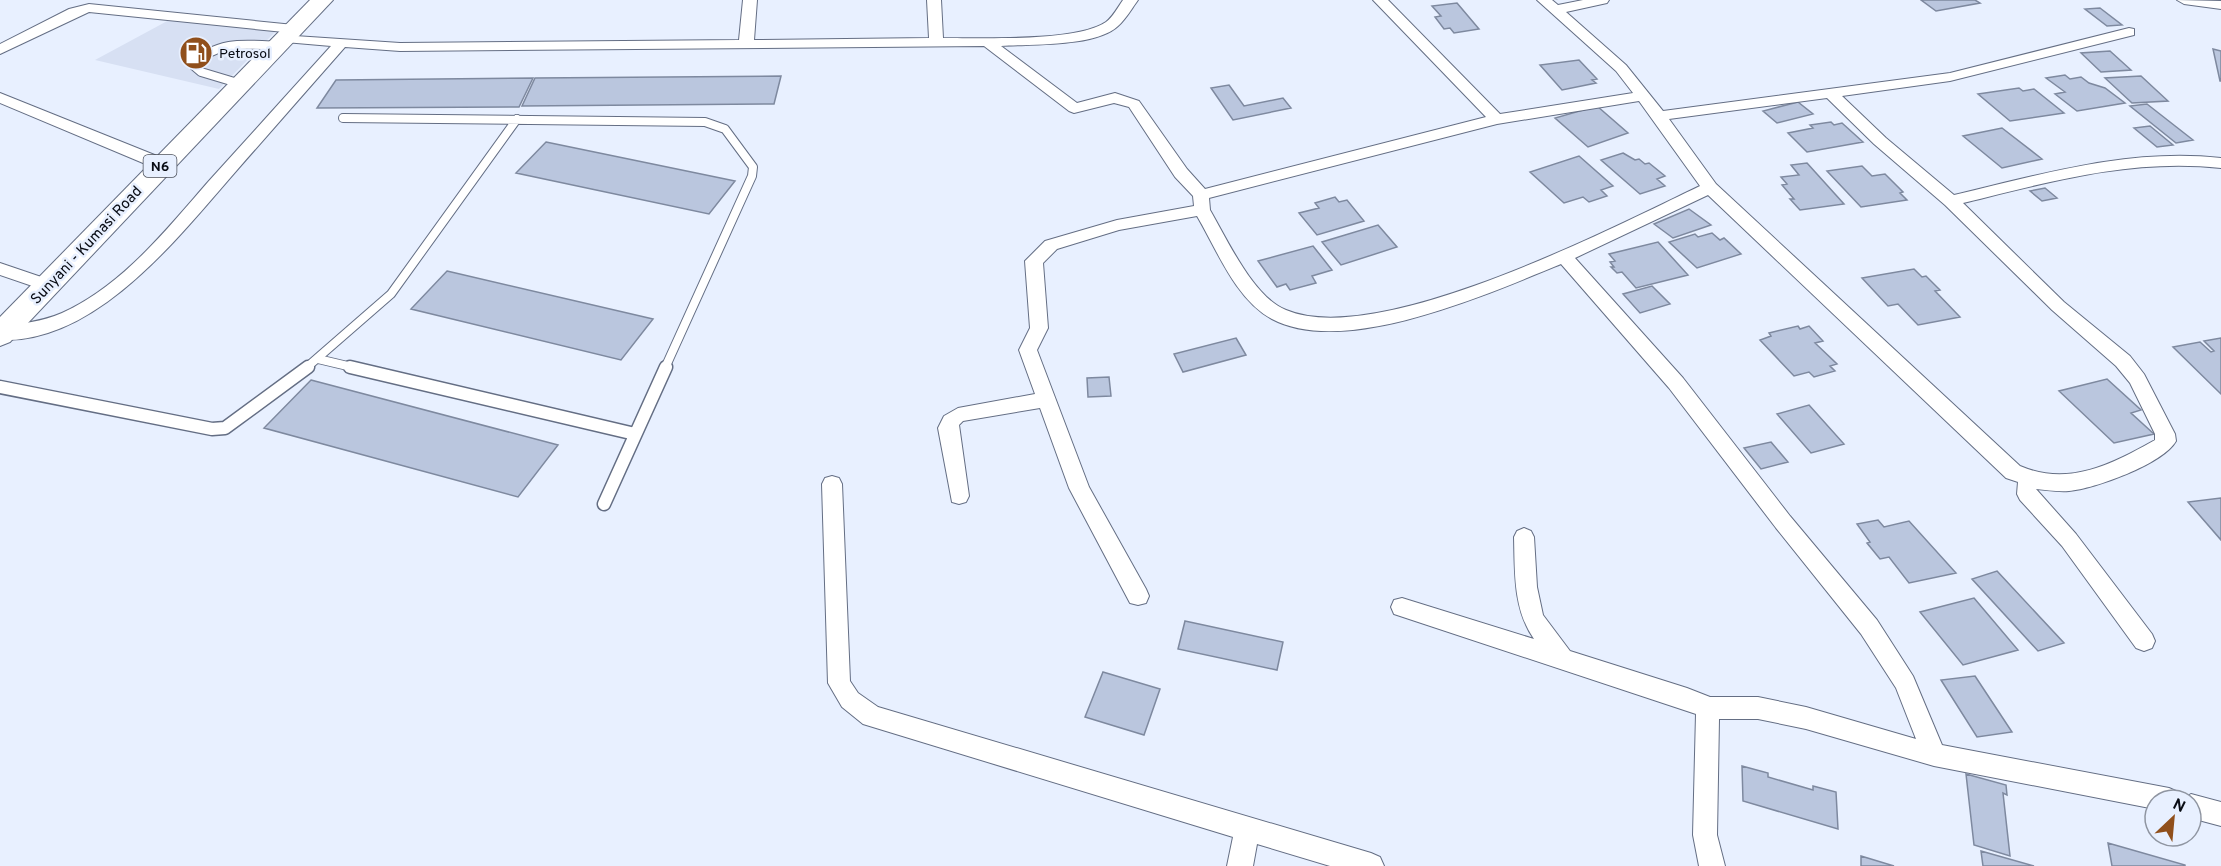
<svg xmlns="http://www.w3.org/2000/svg" width="2221" height="866" font-family="Overpass,sans-serif">
  <style>
    .built { fill: #d7e0f3 }
    .building { fill: #bac6de; stroke: #7e899f; stroke-width: 1.5 }
    .lines { fill: none; stroke-linecap: round; stroke-linejoin: round }
    .service-far1-casing { stroke: #646e84; stroke-width: 10 }
    .service-casing { stroke: #646e84; stroke-width: 15 }
    .minor-casing { stroke: #646e84; stroke-width: 2 }
    .primary-casing { stroke: #646e84; stroke-width: 2 }
    .service-far1 { stroke: #fff; stroke-width: 8 }
    .service { stroke: #fff; stroke-width: 12 }
    .minor { fill: #fff; fill-rule: evenodd }
    .primary { fill: #fff; fill-rule: evenodd }
    .labels { text-anchor: middle; stroke-width: 5; stroke-linejoin: round; paint-order: stroke }
    .far-poi-label { font-size: 14px; fill: #090c14; stroke: #e8f0ff; text-anchor: start }
    .shield { fill: #e8f0ff; stroke: #4c505a; stroke-width: 1.5 }
    .shield-label { font-size: 14px; font-weight: bold; fill: #090c14 }
    .street-label { font-size: 15px; fill: #090c14; stroke: #e8f0ff }
  </style>
  <rect width="100%" height="100%" fill="#e8f0ff"/>
  <path class="built" d="M171,19l105,12 -57,58 -124,-29z"/>
  <path class="building" d="M1921,0h54l5,3 -44,8z
    M1457,3l22,26 -25,4 -4,-5 -6,1 -9,-12 6,-1 -9,-10z
    M2100,8l22,17 -15,1 -22,-17z
    M2213,49l8,2v30h-1z
    M2110,51l21,19 -30,2 -20,-19z
    M1579,60l18,19 -5,1 4,3 -34,7 -22,-25z
    M2065,75l5,4 11,-2 8,6 16,5 20,15 -48,8 -22,-17 10,-2 -19,-14z
    M781,76l-7,28 -252,2 13,-28z
    M2141,76l27,25 -36,2 -27,-25z
    M533,78l-14,29 -202,1 19,-28z
    M1229,85l15,21 39,-8 8,10 -58,12 -22,-32z
    M2019,88l4,3 11,-2 30,24 -54,8 -32,-27z
    M1798,102l15,12 -36,9 -14,-12z
    M2147,104l46,36 -17,3 -46,-37z
    M1597,106l31,27 -40,14 -33,-29z
    M1831,122l3,3 8,-2 21,19 -56,10 -19,-19 25,-5 -3,-3z
    M2150,126l23,19 -16,2 -23,-19z
    M2002,128l40,31 -40,9 -39,-32z
    M546,142l189,39 -26,33 -193,-41z
    M1623,153l12,7 4,-1 6,5 4,-1 16,13 -8,3 8,7 -25,8 -39,-34z
    M1579,156l34,30 -12,4 6,6 -18,6 -6,-5 -19,6 -34,-31z
    M1807,163l37,41 -44,6 -10,-11h4l-12,-14 5,-1 -6,-7 18,-2 -8,-10z
    M1862,166l10,10 13,-2 18,18 -3,1 7,7 -46,7 -34,-36z
    M2045,188l12,10 -15,3 -12,-10z
    M1335,197l4,5 8,-2 17,21 -47,14 -18,-22 20,-5 -4,-5z
    M1689,209l22,16 -38,13 -19,-14z
    M1378,225l19,22 -56,18 -19,-23z
    M1712,233l8,7 4,-2 17,16 -44,14 -28,-26 26,-8 3,3z
    M1658,242l30,33 -52,13 -14,-16 -5,1 -6,-6h3l-4,-5 5,-1 -6,-7z
    M1313,246l19,24 -20,6 4,7 -26,7 -4,-6 -9,3 -19,-26z
    M1914,269l8,8 4,-1 14,14 -5,1 25,26 -42,8 -20,-21 -10,2 -26,-28z
    M447,271l206,48 -32,41 -210,-51z
    M1652,286l18,18 -30,9 -17,-19z
    M1798,326l2,3 9,-3 14,15 -8,2 22,21 -7,2 5,5 -21,6 -5,-5 -15,4 -34,-36 11,-4 -2,-3z
    M1236,338l10,17 -63,17 -9,-18z
    M2221,338v56l-48,-47 27,-5 11,10 3,-1 -10,-10z
    M1109,377l2,19 -23,1 -1,-19z
    M2107,379l34,31 -10,3 23,21 -40,9 -55,-52z
    M311,380l247,65 -40,52 -254,-69z
    M1809,405l35,39 -33,9 -34,-39z
    M1771,442l17,20 -27,7 -17,-21z
    M2221,498v42l-33,-38z
    M1878,520l6,7 25,-6 47,52 -47,10 -20,-26 -9,2 -13,-16 3,-1 -13,-18z
    M1997,571l67,72 -26,8 -66,-72z
    M1974,598l44,52 -55,15 -43,-53z
    M1185,621l98,21 -6,28 -99,-21z
    M1103,672l57,17 -16,46 -59,-18z
    M1975,676l37,56 -35,5 -36,-57z
    M1742,766l26,7v4l45,13v-4l23,6 2,37 -95,-28z
    M1966,774l40,11 1,10 -4,-2 7,63 -36,-11z
    M2108,843l77,22v1h-73z
    M1981,851l53,15h-51z
    M1861,856l33,10h-33z"/>
  <g class="lines">
    <g class="service-far1-casing">
      <path id="service-far1" d="M241,84l-40,-12 -7,-6c21,-26 52,-22 83,-20
        M343,118l362,4 20,7 28,38 -1,9 -87,192
        M318,359l38,9
        M306,368l85,-74 126,-175"/>
    </g>
    <g class="service-casing">
      <path id="service" d="M350,367l285,67
        M0,387l212,42 13,-1 83,-61
        M604,504l62,-137"/>
    </g>
    <g class="minor-casing">
      <path id="minor" d="M743,0h14l-3,40 175,-2 -2,-38h14l2,38c37,0 134,4 163,-16 7,-5 12,-15 17,-22h15c-6,8 -12,19 -20,26 -22,21 -87,18 -117,20l76,57 38,-10 24,8 48,68 18,20 281,-72 -113,-117h15l112,114 133,-21 -17,-22 -79,-71h15l6,5 25,-5h26l-2,3 -41,9 60,53 37,46 287,-38 179,-45 5,1v6l-184,46 -108,15 44,42 68,57c89,-21 175,-47 267,-37v10c-89,-10 -172,14 -258,35l101,99 66,54 14,18 31,60 1,7c-13,23 -82,48 -107,50 -11,1 -22,-1 -33,-2l40,45 76,100 3,7 -3,7 -8,3 -8,-3 -74,-102 -42,-46 -3,-6 1,-12 -12,-4 -298,-283 -133,63 108,120 107,138 87,104 36,56 29,69 227,43 9,4 3,8h-26v9l-221,-43 -128,-37 -48,-10h-39l-2,116 8,31h-26l-6,-31 3,-121 -302,-100 -3,-7 3,-7 8,-2 132,41c-21,-30 -19,-67 -20,-102l3,-6 7,-3 7,3 3,6 3,50 6,28 27,36 117,37 23,9h48l48,10 110,32 -20,-51 -35,-54 -85,-106 -107,-140 -108,-124c-71,29 -216,94 -289,55 -36,-19 -55,-69 -75,-103l-78,14 -62,19 -14,14 5,65 -11,22 52,137 57,102 3,7 -3,7 -8,2 -8,-2 -61,-115 -29,-80 -77,13 -4,4 10,71 -3,6 -7,2 -7,-2 -14,-74 6,-12 14,-8 77,-14 -16,-44 11,-22 -5,-67 20,-20 72,-21 77,-14 -1,-10 -18,-19 -46,-70 -15,-4 -40,10 -5,-2 -85,-65 -584,5 -55,-4c-36,41 -72,82 -108,123 -57,65 -140,174 -237,170v-12c21,-5 42,-6 62,-15 60,-27 104,-83 146,-131 41,-45 82,-91 123,-136l-46,-4 -5,-1v-6l120,8 339,-3zM1827,98l47,46 71,61 107,105 64,56 14,17 25,51v6c-43,24 -86,47 -135,26l-304,-282 -47,-65zM1639,101l61,85c-88,42 -322,163 -414,124 -33,-13 -59,-71 -76,-100l-1,-12 288,-74z
        M2177,0l44,1v8l-37,-5z
        M89,4l205,21 7,4 -7,4 -205,-21 -89,42v-10l69,-35z
        M0,93l167,67 2,4 -8,5 -6,-1 -155,-65z
        M0,263l53,18 3,4 -9,6 -47,-16z
        M832,476l7,2 3,6 8,197 8,12 20,14 493,146 9,4 4,9h-54l-73,-22 -4,22h-26l6,-29 -370,-113 -21,-17 -14,-24 -6,-199 3,-6z
        M2191,794l30,8v24l-30,-8v-18h-10z"/>
    </g>
    <g class="primary-casing">
      <path id="primary" d="M310,0h23l-323,342 -10,4v-29z"/>
    </g>
    <use href="#service-far1" class="service-far1"/>
    <use href="#service" class="service"/>
    <use href="#minor" class="minor"/>
    <use href="#primary" class="primary"/>
  </g>
  <defs>
    <g id="fuel-disc" transform="scale(1.725)"><circle r="9.5" fill="#904f1b" stroke="#e8f0ff"/><path d="M-5.5-6h7V0h2V4h1.3V-2.5L3-4.5l.8-.8L6-3V5H2.5V1h-1V6h-7ZM-4.2-4.7v3.2H.2V-4.7Z" fill="#fff"/></g>
  </defs>
  <g fill-rule="evenodd">
    <use href="#fuel-disc" x="196" y="53"/>
  </g>
  <g class="labels">
    <g class="far-poi-label">
      <text x="219" y="58">Petrosol</text>
    </g>
    <rect class="shield" x="143.5" y="155" width="33" height="22" rx="4.5"/>
    <g class="shield-label">
      <text x="160" y="171">N6</text>
    </g>
    <g class="street-label">
      <text transform="translate(86 245) rotate(-47)" y="5">Sunyani - Kumasi Road</text>
    </g>
  </g>
  <g transform="translate(2173 818) rotate(26)"><circle r="28" fill="#e8f0ff" stroke="#8f95a1" stroke-width="1.5"/>
  <path d="M0-4.5L10 22L0 15L-10 22Z" fill="#904f1b"/>
  <text y="-9" font-size="16" font-weight="bold" text-anchor="middle" fill="#090c14">N</text>
  </g>
</svg>
